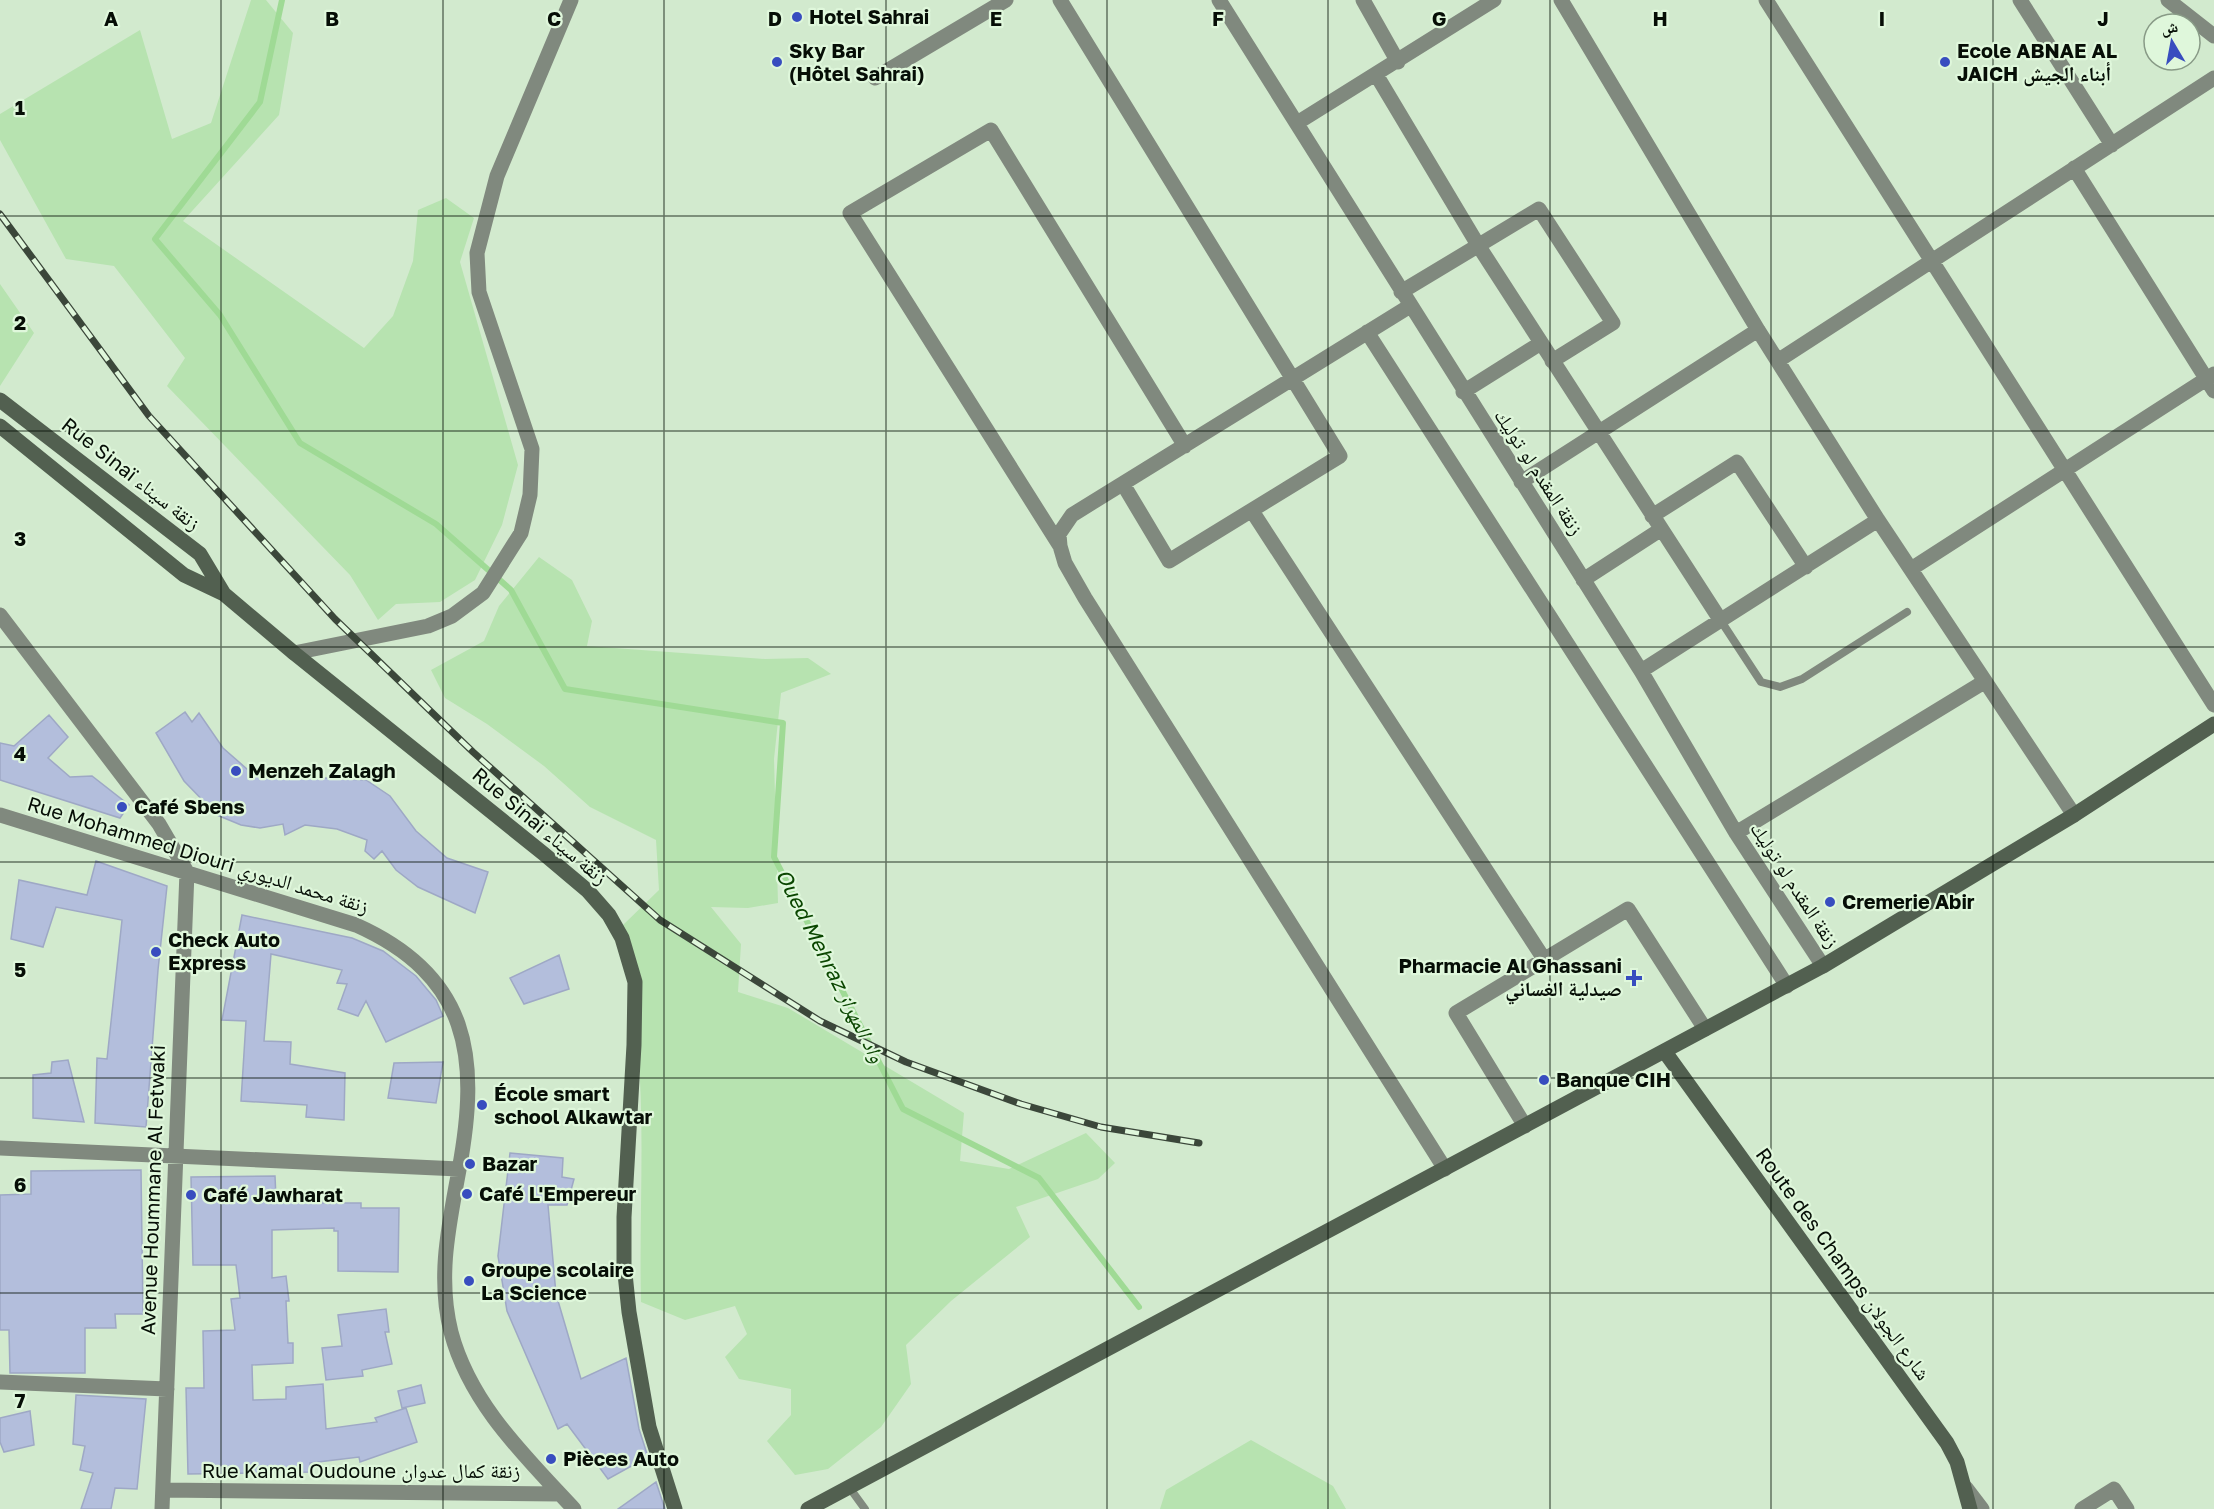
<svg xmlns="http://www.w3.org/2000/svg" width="2214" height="1509" font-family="'Golos Text','Noto Naskh Arabic',sans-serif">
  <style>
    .green { fill: #b7e3b0 }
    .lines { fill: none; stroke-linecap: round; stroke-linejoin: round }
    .stream { stroke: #9fda95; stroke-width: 6 }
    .building { fill: #b3bedc; stroke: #9ea8c5; stroke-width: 1.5 }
    .lane { stroke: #80897e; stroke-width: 8 }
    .street { stroke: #80897e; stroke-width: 15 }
    .secondary { stroke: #526050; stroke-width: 15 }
    .rail-casing { stroke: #3b473a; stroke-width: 7 }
    .rail { stroke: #dff7db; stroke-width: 4.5; stroke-dasharray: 14; stroke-linecap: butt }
    .grid { fill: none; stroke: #060e06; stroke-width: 1.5; stroke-opacity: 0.55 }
    .poi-dot { fill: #384dbf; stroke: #dff7db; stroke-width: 2 }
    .labels { text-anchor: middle; stroke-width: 4.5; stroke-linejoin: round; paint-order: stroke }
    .poi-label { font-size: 20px; font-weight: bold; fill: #060e06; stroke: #dff7db; text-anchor: start }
    .street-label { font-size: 20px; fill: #060e06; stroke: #dff7db }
    .water-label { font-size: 21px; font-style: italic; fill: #0a4600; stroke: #dff7db }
    .grid-label { font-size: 20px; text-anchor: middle; font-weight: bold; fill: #060e06; stroke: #dff7db; stroke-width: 4.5; stroke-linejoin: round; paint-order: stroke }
  </style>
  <rect width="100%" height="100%" fill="#d2eace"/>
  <path class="green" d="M251,0h15l27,33 -14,82 -96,106 181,127 29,-32 20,-55 5,-51 28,-12 28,20 -14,44 58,203 -16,60 -27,55 -35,22 -44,2 -18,16 -28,-45 -183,-189 18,-28 -71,-92 -48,-7 -66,-119v-26l140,-84 32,109 39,-16z
    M0,284l34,49 -34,53z
    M539,557l33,23 20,41 -5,25 178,13 43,-1 23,16 -50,19 -7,66 4,144 -30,5 -37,-1 30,37 -3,48 50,16 176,105 -4,48 49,8 77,-36 29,30 -17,16 -82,28 14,30 -79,64 -45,44 5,39 -30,43 -53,42 -33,6 -28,-34 24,-26v-26l-52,-10 -14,-22 22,-23 -12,-28 -50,14 -44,-18c-2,-85 4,-169 -3,-253 -3,-41 -10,-83 -15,-124l36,-35 -3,-50 -66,-33 -46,-41 -57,-42 -42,-26 -14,-28 53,-29 15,-35z
    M1251,1440l82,46 13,23h-186l6,-19z"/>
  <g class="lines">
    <path class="stream" d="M282,0l-22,102 -105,137 65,76 80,128 136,81 75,66 54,99 218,34 -9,134 129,252 136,69 100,129"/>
  </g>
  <path class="building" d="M185,712l7,10 7,-9 24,35 24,21 34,7 85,4 24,16 26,35 31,27 41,14 -13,41 -57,-26 -22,-17 -14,-19 -8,8 -9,-8 2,-11 -30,-11 -32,-4 -20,10 -2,-11 -23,4 -19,-3 -24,-10 -33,-34 -28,-48z
    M49,715l19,22 -20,21 22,19 22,-1 37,29 -9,13 -120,-38v-37l14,3z
    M96,861l71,25 -9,84 -12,157 -51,-4 2,-65 10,1 15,-139 -66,-13 -13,40 -32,-8 8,-59 68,15z
    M242,915l110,23 31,13 33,25 20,24 7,16 -57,26 -20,-41 -8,15 -20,-7 9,-25 -10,-1 5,-13 -71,-16 -7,87 27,1 -1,22 55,9 -1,47 -38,-3 1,-12 -66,-4 5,-80 -24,-1z
    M559,955l10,34 -45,15 -14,-26z
    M68,1060l16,62 -51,-4v-43l18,-2 1,-11z
    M443,1062l-7,41 -48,-5 6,-35z
    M510,1153l53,5 -1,19 12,2 -7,26h-19l8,89 25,85 45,-21 13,71 9,28 -40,22 -41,-55 -9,5 -51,-118 -9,-55z
    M141,1170l2,144h-28l1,14h-31v45h-75l-1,-43h-9v-135l31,-1v-23z
    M275,1176l1,22h46v5h39v5h38l-1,64 -60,-1v-40h-4v-3l-62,2v48l14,-2 3,25h-3l2,42h5v20l-41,2 1,35 33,-1v-12l37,-3 3,45 51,-7 -2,-4 31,-10 11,34 -57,20 -1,-5 -49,6v9l-122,2 -2,-86h18l-1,-57 32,-1 -4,-31 9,-1 -4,-33h-43l-2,-88z
    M386,1309l3,23h-4l7,32 -30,6 1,6 -37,4 -4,-32 20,-2 -4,-31z
    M421,1385l4,18 -23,5 -4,-17z
    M76,1395l70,4 -9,90 -22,-1 -4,21h-30l12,-36 -13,-3 5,-24 -12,-2z
    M30,1411l4,34 -30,7 -4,-10v-24z
    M656,1482l9,27h-47z"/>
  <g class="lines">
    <path class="lane" d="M1721,621l40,61 19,5 22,-8 105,-67
      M849,1487l16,22"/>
    <path class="street" d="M1060,0l280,456 -171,105 -46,-77
      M1219,0l422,671 95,162 87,133
      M1363,0l35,62
      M1561,0l197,330 120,190 196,295
      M1766,0l448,705
      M2020,0l92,145
      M2168,0l46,36
      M1377,76l101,169 243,376
      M875,78l131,-78
      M1297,123l197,-123
      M2074,168l140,223
      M1401,292l138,-83 74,114 -61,38
      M1367,332l420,654
      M1779,360l435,-282
      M1463,392l78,-49
      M1185,446l-194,-316 -141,83 210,333 5,17 20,35 360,571
      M1521,482l237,-152
      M1252,511l292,448
      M1652,516l85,-54 69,105
      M1060,546l-1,-12 13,-19 338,-209
      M1911,569l303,-195
      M1583,580l77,-50
      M0,615l159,209 28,48 -25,637
      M294,653l134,-27 24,-10 31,-23 38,-60 9,-38 2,-46 -53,-157 -2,-39 20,-77 74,-176
      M1641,671l237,-151
      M0,815l356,110c114,51 124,132 103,245 -10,55 -22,107 -8,162 19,72 74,124 123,177
      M1736,833l248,-151
      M1525,1126l-69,-113 172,-104 77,120
      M0,1148l459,21
      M0,1382l167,7
      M1966,1488l16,21
      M163,1490l397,4
      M2082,1509l32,-20 13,20"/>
    <path class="secondary" d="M0,400l200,154 24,40
      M0,426l184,149 40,19 70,59 250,201 44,37 21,24 13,23 13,44 -1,63 -10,172v47l5,48 20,115 26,82
      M1665,1052l282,391 10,19 13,47
      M808,1509l1015,-543 251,-151 140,-91"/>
    <g class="rail-casing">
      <path id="rail" d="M0,214l149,202 186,203 138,133 187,168 160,101 86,41 115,42 80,23 98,16"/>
    </g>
    <use href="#rail" class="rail"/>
  </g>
  <path class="grid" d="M221,0v1509M443,0v1509M664,0v1509M886,0v1509M1107,0v1509M1328,0v1509M1550,0v1509M1771,0v1509M1993,0v1509M0,216h2214M0,431h2214M0,647h2214M0,862h2214M0,1078h2214M0,1293h2214"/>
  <g class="poi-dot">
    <circle cx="797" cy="17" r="6"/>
    <circle cx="777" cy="62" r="6"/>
    <circle cx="1945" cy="62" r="6"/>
    <circle cx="236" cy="771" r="6"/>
    <circle cx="122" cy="807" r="6"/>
    <circle cx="1830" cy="902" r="6"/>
    <circle cx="156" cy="952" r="6"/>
    <path d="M1631 969h6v6h6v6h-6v6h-6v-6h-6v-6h6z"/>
    <circle cx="1544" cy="1080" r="6"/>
    <circle cx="482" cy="1105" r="6"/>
    <circle cx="470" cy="1164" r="6"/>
    <circle cx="467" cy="1194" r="6"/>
    <circle cx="191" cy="1195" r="6"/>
    <circle cx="469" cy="1281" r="6"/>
    <circle cx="551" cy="1459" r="6"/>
  </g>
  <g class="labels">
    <g class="poi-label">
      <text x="809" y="24">Hotel Sahrai</text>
      <text x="789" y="58">Sky Bar<tspan x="789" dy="23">(Hôtel Sahrai)</tspan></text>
      <text x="1957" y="58">Ecole ABNAE AL<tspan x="1957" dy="23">JAICH أبناء الجيش</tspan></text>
      <text x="248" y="778">Menzeh Zalagh</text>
      <text x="134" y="814">Café Sbens</text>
      <text x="1842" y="909">Cremerie Abir</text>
      <text x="168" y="947">Check Auto<tspan x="168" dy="23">Express</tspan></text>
      <text x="1622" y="973" text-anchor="end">Pharmacie Al Ghassani<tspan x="1622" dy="23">صيدلية الغساني</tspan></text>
      <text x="1556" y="1087">Banque CIH</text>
      <text x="494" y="1101">École smart<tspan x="494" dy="23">school Alkawtar</tspan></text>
      <text x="482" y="1171">Bazar</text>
      <text x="479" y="1201">Café L'Empereur</text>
      <text x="203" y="1202">Café Jawharat</text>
      <text x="481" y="1277">Groupe scolaire<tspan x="481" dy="23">La Science</tspan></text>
      <text x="563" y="1466">Pièces Auto</text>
    </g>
    <g class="street-label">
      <text transform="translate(1539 472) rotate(57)" y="7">زنقة المقدم لو توليك</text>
      <text transform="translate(131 474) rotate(38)" y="7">Rue Sinaï زنقة سيناء</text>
      <text transform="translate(540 826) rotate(40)" y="7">Rue Sinaï زنقة سيناء</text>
      <text transform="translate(198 855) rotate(17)" y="7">Rue Mohammed Diouri زنقة محمد الديوري</text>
      <text transform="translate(1795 885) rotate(57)" y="7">زنقة المقدم لو توليك</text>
      <text transform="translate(153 1190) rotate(-88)" y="7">Avenue Hoummane Al Fetwaki</text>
      <text transform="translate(1843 1264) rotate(54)" y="7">Route des Champs شارع الجولان</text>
      <text x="361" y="1478">Rue Kamal Oudoune زنقة كمال عدوان</text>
    </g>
    <g class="water-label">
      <text transform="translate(830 966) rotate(63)" y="7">Oued Mehraz واد المهراز</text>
    </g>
  </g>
  <g class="grid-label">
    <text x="111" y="26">A</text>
    <text x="332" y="26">B</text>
    <text x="554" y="26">C</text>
    <text x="775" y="26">D</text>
    <text x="996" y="26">E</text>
    <text x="1218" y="26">F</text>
    <text x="1439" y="26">G</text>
    <text x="1660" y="26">H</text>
    <text x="1882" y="26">I</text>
    <text x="2103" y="26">J</text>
    <text x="20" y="115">1</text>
    <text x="20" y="330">2</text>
    <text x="20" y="546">3</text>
    <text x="20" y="761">4</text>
    <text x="20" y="977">5</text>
    <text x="20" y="1192">6</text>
    <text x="20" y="1408">7</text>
  </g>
  <g transform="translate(2172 42) rotate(350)"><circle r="28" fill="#dff7db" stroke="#889a86" stroke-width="1.5"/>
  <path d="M0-4.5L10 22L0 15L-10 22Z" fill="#384dbf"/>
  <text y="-9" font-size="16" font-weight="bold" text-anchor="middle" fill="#060e06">ش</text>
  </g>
</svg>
